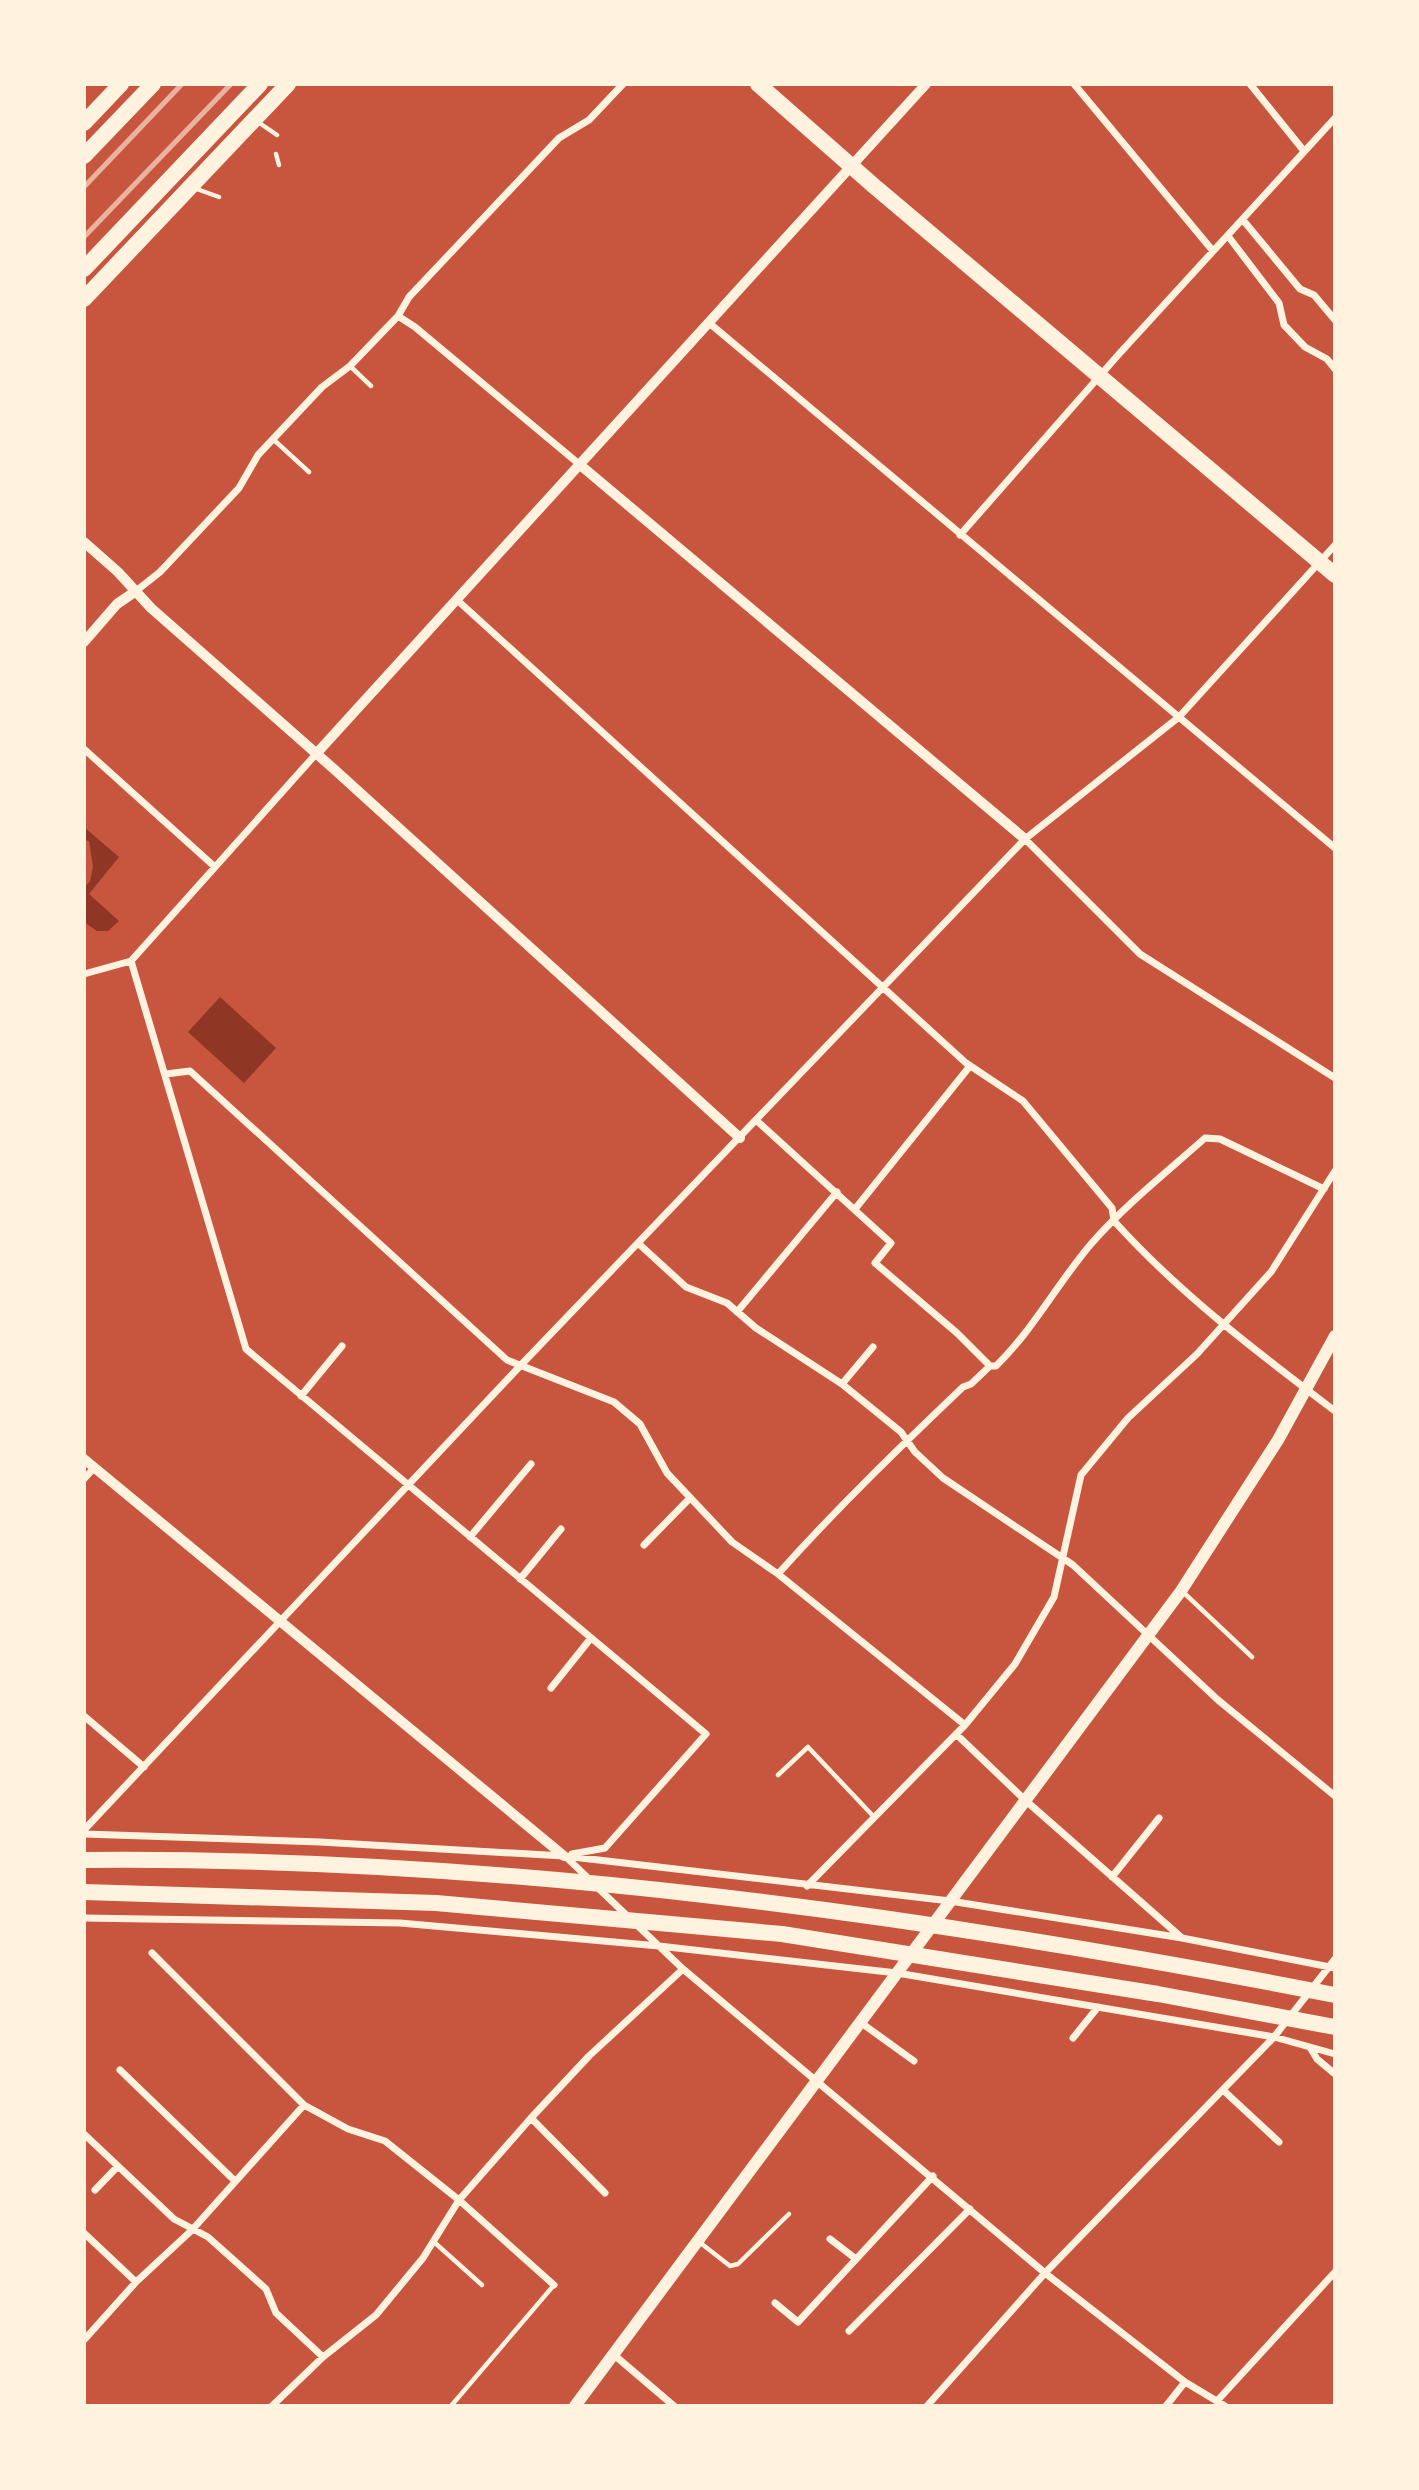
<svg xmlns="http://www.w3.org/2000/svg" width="1419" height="2490" font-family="Ubuntu,sans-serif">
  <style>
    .water { fill: #8f3625 }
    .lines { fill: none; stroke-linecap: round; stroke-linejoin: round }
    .service { stroke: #fff3e0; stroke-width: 4.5 }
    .minor { stroke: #fff3e0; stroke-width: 7 }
    .tertiary { stroke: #fff3e0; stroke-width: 10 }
    .secondary { stroke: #fff3e0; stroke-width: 12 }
    .trunk { stroke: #fff3e0; stroke-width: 16 }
    .motorway { stroke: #fff3e0; stroke-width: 16 }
    .rail { stroke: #e9b49f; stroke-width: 5 }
  </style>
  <rect width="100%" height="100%" fill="#c8553d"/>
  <path class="water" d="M84,827l35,30 -30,37 30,27 -11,10h-11l-13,-9v-34l6,-7 3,-14 -4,-26 -5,-1z
    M220,997l56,51 -32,35 -56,-51z"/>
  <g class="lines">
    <path class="service" d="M258,122l19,13
      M276,154l3,11
      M194,188l25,9
      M350,366l21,20
      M274,440l35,32
      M1182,1591l70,66
      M778,1775l30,-28 67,71
      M698,2241l32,25 8,-2 51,-50
      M434,2242l48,43
      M451,2406l103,-121"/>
    <path class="minor" d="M1074,84l139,167
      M1250,84l54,67
      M1243,220l57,69 14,6 21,25
      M1228,236l51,67 5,22 21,22 22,12 8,10
      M398,316l17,11 164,137
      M708,322l627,526
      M960,535l159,-181 216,-236
      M136,591l24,-19 79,-84 19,-33 64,-68 28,-21 48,-50 11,-19 150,-159 30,-18 34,-36
      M456,599l510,464 57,38 89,107 2,13c66,73 143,131 221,190
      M84,749l131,118
      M1025,839l115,115 195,124
      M131,961l115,388 460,385 -101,114 -33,6
      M84,974l47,-13 185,-207
      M166,1074l24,-3 317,289 107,42 26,22 27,49 65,69 46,32 187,151
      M757,1121l134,122 -16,20 82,70 33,33
      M855,1209l115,-143
      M639,1244l47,43 41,16 29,25 86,56 59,48 14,20 28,26 130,87 145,135 117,96
      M737,1312l100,-120
      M842,1384l31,-37
      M301,1396l41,-50
      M84,1479l10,-11
      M470,1537l61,-73
      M644,1545l46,-47
      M778,1574c59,-66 121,-126 185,-187l8,-3 19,-18h6c37,-36 61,-82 95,-122 34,-39 76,-72 114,-106l15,1 104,50
      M520,1579l41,-50
      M551,1688l40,-50
      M84,1716l60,51
      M956,1734l69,66 157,138
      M84,1830l436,-464 505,-527 154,-122 156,-172
      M84,1834l236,8 244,14 386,45 232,37 153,30
      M565,1856l24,23
      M1112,1877l47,-59
      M807,1886l158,-161 50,-61 39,-67 27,-122 47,-57 69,-64 74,-82 64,-101
      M598,1888l85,81 362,304 140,109 40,24
      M84,1918l316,5 259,23 238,27 377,64 61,17
      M152,1953l152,152 44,24 37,12 74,59 95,85
      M860,2022l54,39
      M1073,2038l25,-31
      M1311,2049l6,10 18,15
      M120,2070l115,111
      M1223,2090l56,52
      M531,2118l74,75
      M84,2134l90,85 34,18 58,52 10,24 47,44
      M95,2190l23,-24
      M84,2233l52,49
      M830,2239l26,20
      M775,2303l23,19 135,-146
      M849,2331l121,-122
      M84,2340l52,-58 56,-52 112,-125
      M613,2354l61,52
      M1217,2401l118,-129
      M272,2406l51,-49 53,-42 47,-57 36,-58 72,-82 58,-62 94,-87
      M927,2406l118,-133 229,-236 61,-78
      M1166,2406l19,-24"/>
    <path class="tertiary" d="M579,464l446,375
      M84,542l34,30 33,36 184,162 405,368
      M84,642l33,-38 19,-13
      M316,754l610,-670
      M84,1459l480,397"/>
    <path class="secondary" d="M575,2406l606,-815 97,-151 57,-104"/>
    <path class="trunk" d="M758,84l116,102 461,389
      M84,123l37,-39
      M84,156l69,-72
      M84,269l176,-185
      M84,299l204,-215"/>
    <path class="motorway" d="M84,1860c420,-4 840,55 1251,135
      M84,1892l352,11 346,31 376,60 177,33"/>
    <path class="rail" d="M84,187l98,-103
      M84,237l147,-153"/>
  </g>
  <rect width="1419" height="2490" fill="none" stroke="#fff3e0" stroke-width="172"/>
</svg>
